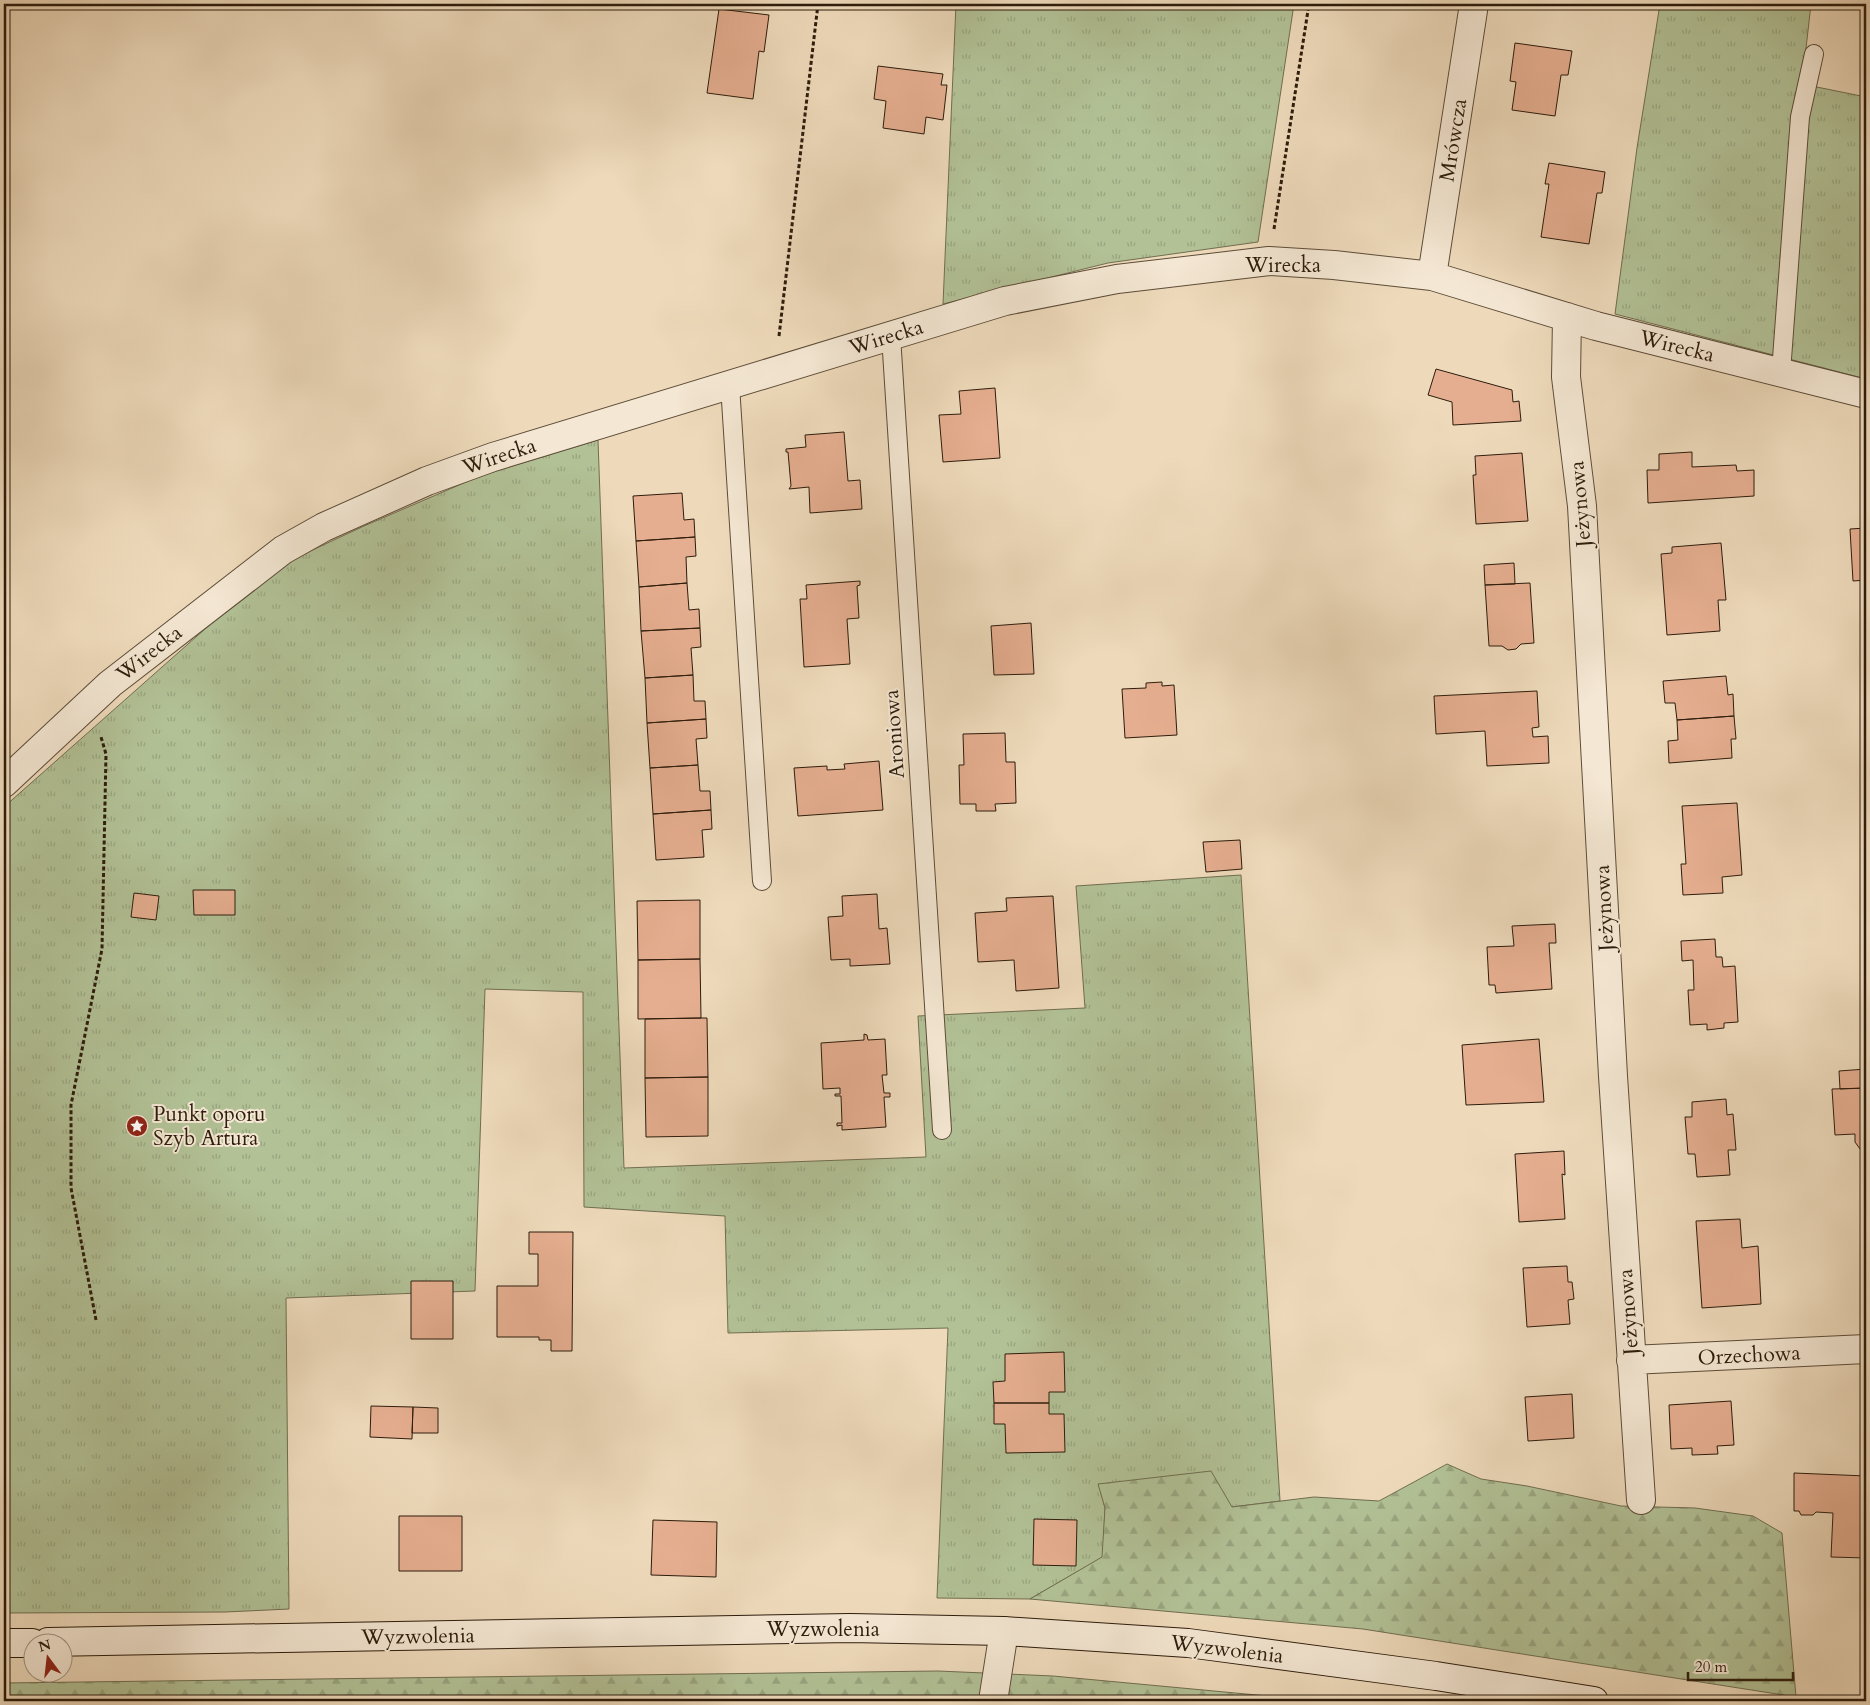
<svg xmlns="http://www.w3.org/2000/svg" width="1870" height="1705" font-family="Cardo,serif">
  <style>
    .grass { fill: url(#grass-tufts); stroke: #706e51 }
    .forest { fill: url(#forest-firs); stroke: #706e51 }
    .building { fill: #e5ae90; stroke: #2d1c0c }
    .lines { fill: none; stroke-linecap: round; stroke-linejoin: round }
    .lane-casing { stroke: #5d4c38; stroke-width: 20 }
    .street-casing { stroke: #5d4c38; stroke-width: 30 }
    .secondary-casing { stroke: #2d1c0c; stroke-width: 30 }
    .path { stroke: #2d1c0c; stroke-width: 3; stroke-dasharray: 4 2.5; stroke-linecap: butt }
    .lane { stroke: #f4e7d3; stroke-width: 18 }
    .street { stroke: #f4e7d3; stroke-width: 28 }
    .secondary { stroke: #f4e7d3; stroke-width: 28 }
    .labels { text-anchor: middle; stroke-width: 4; stroke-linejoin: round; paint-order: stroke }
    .street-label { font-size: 21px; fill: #2d1c0c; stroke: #f4e7d3 }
    .poi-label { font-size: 21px; fill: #2d1c0c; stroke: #f4e7d3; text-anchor: start }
  </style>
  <defs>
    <pattern id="grass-tufts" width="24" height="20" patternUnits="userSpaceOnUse" patternTransform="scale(1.25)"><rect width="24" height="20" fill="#b2c196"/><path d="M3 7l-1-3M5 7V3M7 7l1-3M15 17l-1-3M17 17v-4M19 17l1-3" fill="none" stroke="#99a580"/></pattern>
    <pattern id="forest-firs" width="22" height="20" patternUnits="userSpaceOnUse" patternTransform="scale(1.25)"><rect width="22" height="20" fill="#b2c196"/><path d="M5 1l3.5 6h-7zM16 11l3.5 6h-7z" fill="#99a580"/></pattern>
  </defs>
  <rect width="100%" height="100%" fill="#eedabb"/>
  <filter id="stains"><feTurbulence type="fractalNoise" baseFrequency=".004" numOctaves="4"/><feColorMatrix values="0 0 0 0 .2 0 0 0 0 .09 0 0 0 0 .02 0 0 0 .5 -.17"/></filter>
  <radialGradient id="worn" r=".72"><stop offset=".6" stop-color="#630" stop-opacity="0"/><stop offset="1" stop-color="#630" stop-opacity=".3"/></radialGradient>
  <path class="grass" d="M956,4h338l-36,238 -150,21 -165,41z
    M1660,4h151l-9,80 64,13v282l-251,-65 22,-166z
    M598,440l26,728 302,-11 -8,-141 167,-8 -9,-122 165,-11 39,626 -48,6 -133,-23 6,24 -2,49 -73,42 -93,-1 11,-270 -220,5 -3,-117 -141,-9 -1,-215 -98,-3 -10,302 -189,7 3,311 -64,3 -221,1v-806l210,-186 77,-61 73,-34 116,-50z"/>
  <path class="forest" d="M1447,1464l34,15 46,7 94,20 74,2 58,8 29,17 14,164 -433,-68 -333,-30 72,-42 3,-49 -7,-24 113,-13 21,36 82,-10 65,4z
    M938,1671l115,5 268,25h-1317v-18z"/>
  <path class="building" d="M719,9l50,6 -5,37 -5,-1 -6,48 -46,-6z
    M1515,43l57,8 -4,24h-7l-6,41 -43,-6 4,-28 -6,-1z
    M878,66l65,8 -2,11h6l-4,35 -17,-3 -2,17 -41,-6 3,-27 -12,-2z
    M1549,163l56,9 -3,21h-5l-8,51 -48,-7 8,-53h-4z
    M1436,369l76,21 1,12 6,-1 2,20 -68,4 -1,-23 -24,-7z
    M995,388l5,70 -57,4 -4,-47 22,-1 -2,-23z
    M844,432l4,49 12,-1 2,29 -52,4 -1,-26 -20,2 2,-3 -3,-34h-2v-3l20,-2 -1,-12z
    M1692,452v15l44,-2 1,6 17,-1v26l-106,7 -1,-33h12v-16z
    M1522,453l6,68 -52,3 -3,-49h3l-1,-19z
    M682,493l2,27 10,-1 1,18 -59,4 -3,-45z
    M1866,528v52l-13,1 -3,-52z
    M695,537l1,19 -10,1 1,26 -48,4 -3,-46z
    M1721,543l5,57h-8l2,31 -53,4 -6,-81 11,-1v-6z
    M1514,563l1,21 -30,1 -1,-20z
    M860,581v4l-3,1 2,32 -12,1 3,45 -46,3 -4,-68h7l-1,-14z
    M687,583l2,27 10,-1 1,19 -59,3 -2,-44z
    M1530,583l4,60 -13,1 -5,5 -8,1 -6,-4h-13l-4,-61z
    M1031,623l3,51 -40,1 -3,-49z
    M700,628l1,19 -10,1 2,27 -48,3 -4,-47z
    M693,675l1,26h11l1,18 -59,4 -2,-45z
    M1726,676l2,19 5,-1 1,22 -57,4 -2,-17h-10l-2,-22z
    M1162,682v4l12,-1 3,50 -52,3 -3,-49 24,-1v-5z
    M1537,691l2,36 -7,1 1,9 15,-1 1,27 -62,3 -2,-35 -49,3 -2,-38z
    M1734,716l2,23h-5l1,19 -63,5 -1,-22 10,-1 -1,-20z
    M706,719l1,19 -11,1 2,26 -48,3 -3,-45z
    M1005,733l1,29h9l1,41 -21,1 1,7h-20v-7h-16l-1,-39h5l-1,-31z
    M879,761l4,49 -85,6 -4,-48 33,-2v4l18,-1 -1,-5z
    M698,765l2,26h10l1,19 -58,4 -3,-46z
    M1737,803l5,72 -20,2 1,16 -40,2 -2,-31h5l-4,-58z
    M711,810l1,19 -10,1 2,27 -48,3 -3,-46z
    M1240,840l2,29 -36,3 -3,-30z
    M193,890h42v25h-41z
    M134,893l25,3 -3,24 -25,-3z
    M877,894l2,35 8,-1 3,36 -40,2v-7l-19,1 -3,-43 15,-1 -1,-20z
    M1053,896l6,92 -43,3 -2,-31 -36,2 -3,-49 32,-2 -1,-13z
    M700,900v59l-62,1 -1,-59z
    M1555,924l1,19h-7l3,46 -56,4 -1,-8h-6l-2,-38 27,-1 -2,-20z
    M1715,939l1,18h6l1,10 12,-1 3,56 -14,1v5l-17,2v-6l-17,1 -2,-35h6l-1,-30 -11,1 -1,-20z
    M700,959l1,59 -63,1v-59z
    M701,1018h6l1,59 -63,1v-59z
    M864,1034l3,1 1,5 17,-1 2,36h-5l2,18h6v4h-6l2,30 -44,3v-5l-5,1v-3h5l-1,-27h-6v-2h5v-6l-17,1 -2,-46 43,-3z
    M1539,1039l5,63 -78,3 -4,-60z
    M1866,1069v19l-26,1 -1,-18z
    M708,1077v59l-62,1 -1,-59z
    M1866,1088v60l-6,1 -5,-7v-8l-20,1 -3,-46z
    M1726,1099l1,16 6,-1 3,36h-8l2,25 -33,2 -2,-23h-7l-3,-37h7v-15z
    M1564,1151l1,24 -3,-1 3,45 -46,3 -4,-68z
    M1740,1219l2,29 16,-2 3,58 -59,4 -6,-87z
    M529,1232h44l-1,119h-21v-11h-12v-3h-42v-51h41v-32h-9z
    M1567,1266l1,16h4l2,17 -6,1 2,24 -43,3 -4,-59z
    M411,1281h42v58h-42z
    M1064,1352l1,40h-16v11h-55l-1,-21 12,-1v-27z
    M1572,1394l2,44 -46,3 -3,-44z
    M1731,1401l3,44 -17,1 1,8 -26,1v-7l-21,1 -2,-44z
    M994,1403h55v11h15l1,38 -59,1 -1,-29h-11z
    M371,1406l42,1 -1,32 -42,-2z
    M413,1407l25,1v25h-26z
    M1794,1473l72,3v82l-35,-1 2,-44 -17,-1 -3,3h-12l-2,-4h-5z
    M399,1516h63v55h-63z
    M1034,1519l43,1 -1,46 -43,-1z
    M653,1520l64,2 -1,55 -65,-2z"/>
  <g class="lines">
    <g class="lane-casing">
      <path id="lane" d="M891,336l51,794
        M1781,372l19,-255 14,-63
        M730,385l32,496"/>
    </g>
    <g class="street-casing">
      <path id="street" d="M1432,276l42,-272
        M1567,317l-1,60 16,129 31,570 28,424
        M4,783l106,-99 173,-134 41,-23 103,-46 66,-24 512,-156 112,-22 152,-18 65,4 98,11 164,50 270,68
        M1631,1360l235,-11
        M993,1701l11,-70"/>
    </g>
    <g class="secondary-casing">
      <path id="secondary" d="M48,1642l802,-14 154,3 184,12 248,33 158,25
        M4,1643h28"/>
    </g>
    <path class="path" d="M1274,229l35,-225
      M779,336l39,-332
      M96,1320l-25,-132v-83l31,-156 4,-195 -5,-17"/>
    <use href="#lane" class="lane"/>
    <use href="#street" class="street"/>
    <use href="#secondary" class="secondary"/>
  </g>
  <defs>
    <g id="sight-disc" transform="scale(1.125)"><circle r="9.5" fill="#8f2418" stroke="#f4e7d3"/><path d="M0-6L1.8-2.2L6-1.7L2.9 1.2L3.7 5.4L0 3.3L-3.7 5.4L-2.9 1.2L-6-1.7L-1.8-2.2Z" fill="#fff"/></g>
  </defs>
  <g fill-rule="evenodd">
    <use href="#sight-disc" x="137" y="1126"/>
  </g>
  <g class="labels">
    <g class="street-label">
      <text transform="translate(1453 140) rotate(-81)" y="7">Mrówcza</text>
      <text x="1283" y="272">Wirecka</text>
      <text transform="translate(886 337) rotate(-17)" y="7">Wirecka</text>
      <text transform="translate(1677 346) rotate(14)" y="7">Wirecka</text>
      <text transform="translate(499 456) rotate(-18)" y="7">Wirecka</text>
      <text transform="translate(1580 504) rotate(-95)" y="7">Jeżynowa</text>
      <text transform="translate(149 653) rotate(-38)" y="7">Wirecka</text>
      <text transform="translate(894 734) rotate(-94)" y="7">Aroniowa</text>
      <text transform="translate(1604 908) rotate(-93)" y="7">Jeżynowa</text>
      <text transform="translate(1628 1312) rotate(-94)" y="7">Jeżynowa</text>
      <text transform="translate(1749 1355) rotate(-3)" y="7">Orzechowa</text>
      <text x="823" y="1636">Wyzwolenia</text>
      <text transform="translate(418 1636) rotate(-1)" y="7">Wyzwolenia</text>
      <text transform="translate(1227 1649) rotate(7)" y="7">Wyzwolenia</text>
    </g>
    <g class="poi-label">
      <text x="153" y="1121">Punkt oporu<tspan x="153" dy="24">Szyb Artura</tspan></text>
    </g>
  </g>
  <rect width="1870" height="1705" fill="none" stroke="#eedabb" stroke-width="20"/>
  <rect x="5" y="5" width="1860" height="1695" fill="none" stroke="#2d1c0c" stroke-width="2.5"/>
  <rect x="10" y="10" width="1850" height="1685" fill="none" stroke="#2d1c0c"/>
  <g transform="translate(48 1658) rotate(345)"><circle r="24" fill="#f4e7d3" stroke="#a49683"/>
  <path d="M0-4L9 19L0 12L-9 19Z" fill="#8f2418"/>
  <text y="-8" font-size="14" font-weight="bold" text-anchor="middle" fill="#2d1c0c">N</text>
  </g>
  <path d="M1688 1672v8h105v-8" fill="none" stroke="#2d1c0c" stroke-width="2.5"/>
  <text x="1695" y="1672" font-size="15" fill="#2d1c0c" stroke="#f4e7d3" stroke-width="4" paint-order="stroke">20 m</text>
  <rect width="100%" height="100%" filter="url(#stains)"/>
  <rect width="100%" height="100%" fill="url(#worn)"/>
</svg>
